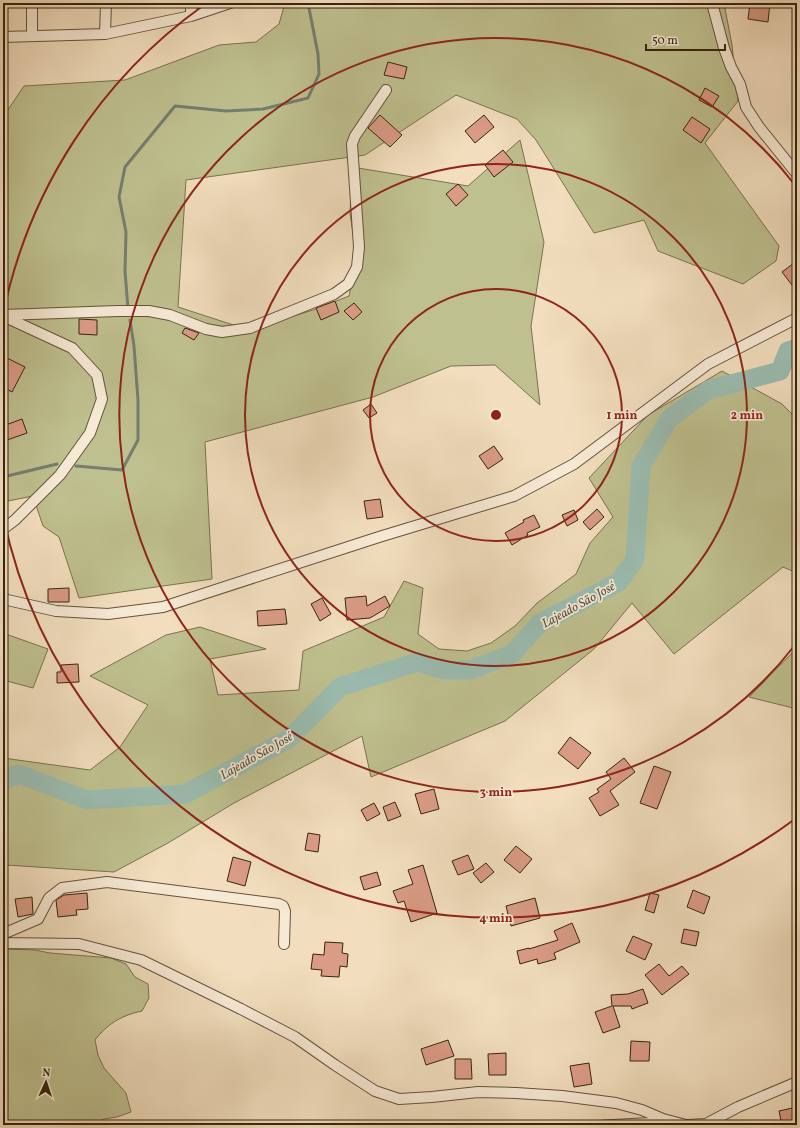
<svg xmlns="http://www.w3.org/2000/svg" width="800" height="1128" font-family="Vollkorn,serif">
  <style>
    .green { fill: #bfc08f; stroke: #7a7250 }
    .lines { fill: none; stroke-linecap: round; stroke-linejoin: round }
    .stream { stroke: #737f70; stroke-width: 3 }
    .river { stroke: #9bbcb0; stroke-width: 19 }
    .building { fill: #db9c86; stroke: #362411 }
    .lane-casing { stroke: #65523c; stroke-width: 7 }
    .street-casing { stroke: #65523c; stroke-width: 12 }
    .lane { stroke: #f7ead5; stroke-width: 5 }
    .street { stroke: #f7ead5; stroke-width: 10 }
    .ring { fill: none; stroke: #8f2418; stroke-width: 2 }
    .labels { text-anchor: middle; stroke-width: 3.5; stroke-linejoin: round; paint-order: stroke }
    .water-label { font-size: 13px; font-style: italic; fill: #545241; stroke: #f7ead5 }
    .centre { fill: #8f2418; stroke: #f7ead5; stroke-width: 2 }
    .ring-label { font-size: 12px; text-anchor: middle; font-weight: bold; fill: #8f2418; stroke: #f7ead5; stroke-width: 3.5; stroke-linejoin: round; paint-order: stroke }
  </style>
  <rect width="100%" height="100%" fill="#f2debe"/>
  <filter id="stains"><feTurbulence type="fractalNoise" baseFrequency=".005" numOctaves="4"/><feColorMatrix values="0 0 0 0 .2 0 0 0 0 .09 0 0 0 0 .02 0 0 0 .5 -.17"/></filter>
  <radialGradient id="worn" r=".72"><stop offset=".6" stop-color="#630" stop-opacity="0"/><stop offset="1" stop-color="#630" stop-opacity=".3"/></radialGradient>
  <path class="green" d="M285,3h439l8,42 6,56 -33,42 74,103 -3,15 -33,23 -85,-33 -14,-31 -50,13 -58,-93 -19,-21 -61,-24 -91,60 -179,25 -8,127 71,23 64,-20 36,-14 8,-37 -7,-45 2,-47 116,19 52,-46 24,102 -13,84 9,79 -45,-40 -44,1 -78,31 -168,45 7,137 -133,19 -20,-61 -16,-11 -10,-30 -30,6v-385l21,-31 101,-6 94,-35 37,-3 23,-18z
    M722,371l60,33 15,15v154l-14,-6 -109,87 -42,-51 -38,46 -89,72 -134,56 -9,-41 -128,67 -66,40 -54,29 -108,-7 -3,-5v-102l87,12 30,-23 28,-42 -58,-29 76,-41 34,-8 66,22 -56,10 8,36 81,-5 4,-39 81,-34 20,-36 19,7 -5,46 21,15 28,2 24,-8 24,-17 22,-23 39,-29 14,-31 23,-26 -24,-39 59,-63z
    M3,633l45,16 -15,39 -30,-8z
    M797,648v61l-48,-12z
    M3,949l32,1 15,3 61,5 15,6 9,13 13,7 1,14 -7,13c-20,4 -35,13 -47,29l3,15 6,13 22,25 5,19 -14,5 -13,2 -15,6h-86z"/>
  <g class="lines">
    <path class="stream" d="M128,309l-3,-38 1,-39 -7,-35 6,-30 50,-61 51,5 37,-2 45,-11 11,-24 -1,-20 -10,-51
      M76,466l46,4 16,-30v-40l-4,-54 -4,-26
      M3,477l54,-13"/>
    <path class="river" d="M3,780l16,-6 68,26 98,-6 105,-56 50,-51 77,-25 28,8h25l42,-16 28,-31 79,-41 16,-23 6,-93 28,-47 39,-29 72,-19 8,-20 9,-3"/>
  </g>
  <path class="building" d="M750,3h20l-2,19 -20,-3z
    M388,62l19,5 -3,12 -20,-4z
    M705,88l14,8 -7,11 -13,-7z
    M380,115l22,20 -12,12 -22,-19z
    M484,115l10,12 -19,16 -10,-12z
    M692,117l18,12 -9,14 -18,-13z
    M503,150l10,12 -19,15 -9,-12z
    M458,184l10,11 -12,11 -10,-12z
    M794,263l3,5v14l-5,3 -10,-13z
    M335,301l4,11 -18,8 -5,-12z
    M354,303l8,9 -9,8 -9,-9z
    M79,319l18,1v15l-18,-1z
    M185,328l14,5 -5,7 -12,-7z
    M3,356l22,11 -13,25 -9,-5z
    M371,404l6,9 -8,5 -6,-8z
    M22,419l5,14 -20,7 -4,-10v-4z
    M494,446l9,13 -15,10 -9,-13z
    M380,499l3,18 -16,2 -3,-18z
    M597,509l7,8 -14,13 -7,-8z
    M574,510l4,10 -11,6 -5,-11z
    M534,515l6,12 -13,6 1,2 -16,10 -7,-12 19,-11 -1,-2z
    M69,588v14h-21v-13z
    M366,596l1,10 18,-10 5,10 -20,12 -23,2 -2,-22z
    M322,598l9,16 -11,7 -9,-17z
    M285,609l2,15 -29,2 -1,-15z
    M78,664l1,18 -22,1v-11h4v-7z
    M570,737l21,16 -13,16 -20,-16z
    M624,758l11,14 -25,19 9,14 -19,11 -11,-18 10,-6 -2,-3 14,-10 -5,-7z
    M654,766l17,6 -14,37 -17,-6z
    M434,789l5,20 -18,5 -6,-20z
    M395,802l6,14 -13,5 -5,-14z
    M374,803l6,11 -13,7 -6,-11z
    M308,833l12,2 -2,17 -13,-2z
    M516,846l16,13 -12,14 -16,-13z
    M468,855l6,14 -16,6 -6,-14z
    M233,857l18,5 -6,24 -18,-5z
    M486,863l8,9 -13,11 -8,-10z
    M423,865l14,48 -26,9 -7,-21 -6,2 -5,-12 20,-7 -5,-14z
    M377,872l4,13 -17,5 -4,-13z
    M693,890l17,7 -6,17 -17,-7z
    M87,893l1,16 -12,1 1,5 -19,2 -2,-17 8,-5z
    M650,893l9,2 -5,18 -9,-3z
    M32,897l1,17 -15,3 -3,-18z
    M535,898l5,20 -29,8 -5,-20z
    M572,923l8,19 -26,11 2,6 -18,5 -1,-5 -17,5 -3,-13 12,-3v1l29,-9 -4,-9z
    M684,929l15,3 -3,14 -15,-3z
    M633,936l19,8 -7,16 -19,-9z
    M325,942l18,1 -1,10 6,1 -1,13 -7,-1 -1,11 -18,-1 1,-6 -11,-1 2,-15 11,1z
    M659,964l10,12 13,-10 7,8 -27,21 -17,-20z
    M643,989l5,14 -16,6 -1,-3h-18l7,21 -17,6 -8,-21 17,-6 -1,-11 17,-1z
    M448,1040l6,16 -28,9 -5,-16z
    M631,1041l19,1 -1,19h-19z
    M506,1053v22h-17l-1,-21z
    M455,1059h16l1,20h-17z
    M589,1063l3,21 -18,3 -4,-21z
    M797,1107v18h-15l-3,-14z"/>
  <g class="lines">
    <g class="lane-casing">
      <path id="lane" d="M591,1125l13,-2 56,-3"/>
    </g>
    <g class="street-casing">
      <path id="street" d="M712,3l12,45 7,19 9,17 6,23 13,20 38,47
        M191,16v-13
        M105,34l1,-31
        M32,36v-33
        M3,37l102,-3 86,-18 39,-13
        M3,315l115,-4h31l21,4 36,14 16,3 28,-4 84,-34 14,-10 9,-17 2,-20 -7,-103 3,-8 31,-46
        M3,316l69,32 25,27 5,24 -12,34 -30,42 -45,45 -12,9
        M3,599l53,12 52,3 55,-7 216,-70 135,-41 60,-32 134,-100 89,-46
        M3,934l35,-15 11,-21 13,-10 45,-6 172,22 4,2 2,5 -1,33
        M3,943l76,1 62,16 100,49 54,28 40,28 40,26 24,8 33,-2 46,-5 38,1 46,3 54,7 26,7 21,9 23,6
        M688,1125l18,-1 32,-17 59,-25"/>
    </g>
    <use href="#lane" class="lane"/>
    <use href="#street" class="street"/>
  </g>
  <g class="ring">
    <circle cx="496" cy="415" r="126"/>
    <circle cx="496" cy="415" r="251"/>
    <path d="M795 645A377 377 0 1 1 795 185"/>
    <path d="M795 819A503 503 0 0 1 3 515M3 315A503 503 0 0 1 204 5"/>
  </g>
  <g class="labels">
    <g class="water-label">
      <text transform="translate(578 604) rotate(-29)" y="5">Lajeado São José</text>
      <text transform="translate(256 755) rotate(-30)" y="5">Lajeado São José</text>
    </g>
  </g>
  <circle cx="496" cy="415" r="6" class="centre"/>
  <g class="ring-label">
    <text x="622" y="419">1 min</text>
    <text x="747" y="419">2 min</text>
    <text x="496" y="796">3 min</text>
    <text x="496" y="922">4 min</text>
  </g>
  <rect width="800" height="1128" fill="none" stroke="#f2debe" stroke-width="16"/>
  <rect x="4" y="4" width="792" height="1120" fill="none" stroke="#362411" stroke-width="2"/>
  <rect x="8" y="8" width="784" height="1112" fill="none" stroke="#362411"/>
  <g transform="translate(46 1082) rotate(3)" stroke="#f7ead5" stroke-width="3" paint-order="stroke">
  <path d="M0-3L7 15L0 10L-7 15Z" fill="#362411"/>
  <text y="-6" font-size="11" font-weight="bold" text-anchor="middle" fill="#362411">N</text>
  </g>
  <path d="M646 44v6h79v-6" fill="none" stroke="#362411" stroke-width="2"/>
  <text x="652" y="44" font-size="12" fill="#362411" stroke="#f7ead5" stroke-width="3" paint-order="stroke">50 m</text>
  <rect width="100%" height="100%" filter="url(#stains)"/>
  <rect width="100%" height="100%" fill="url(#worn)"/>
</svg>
